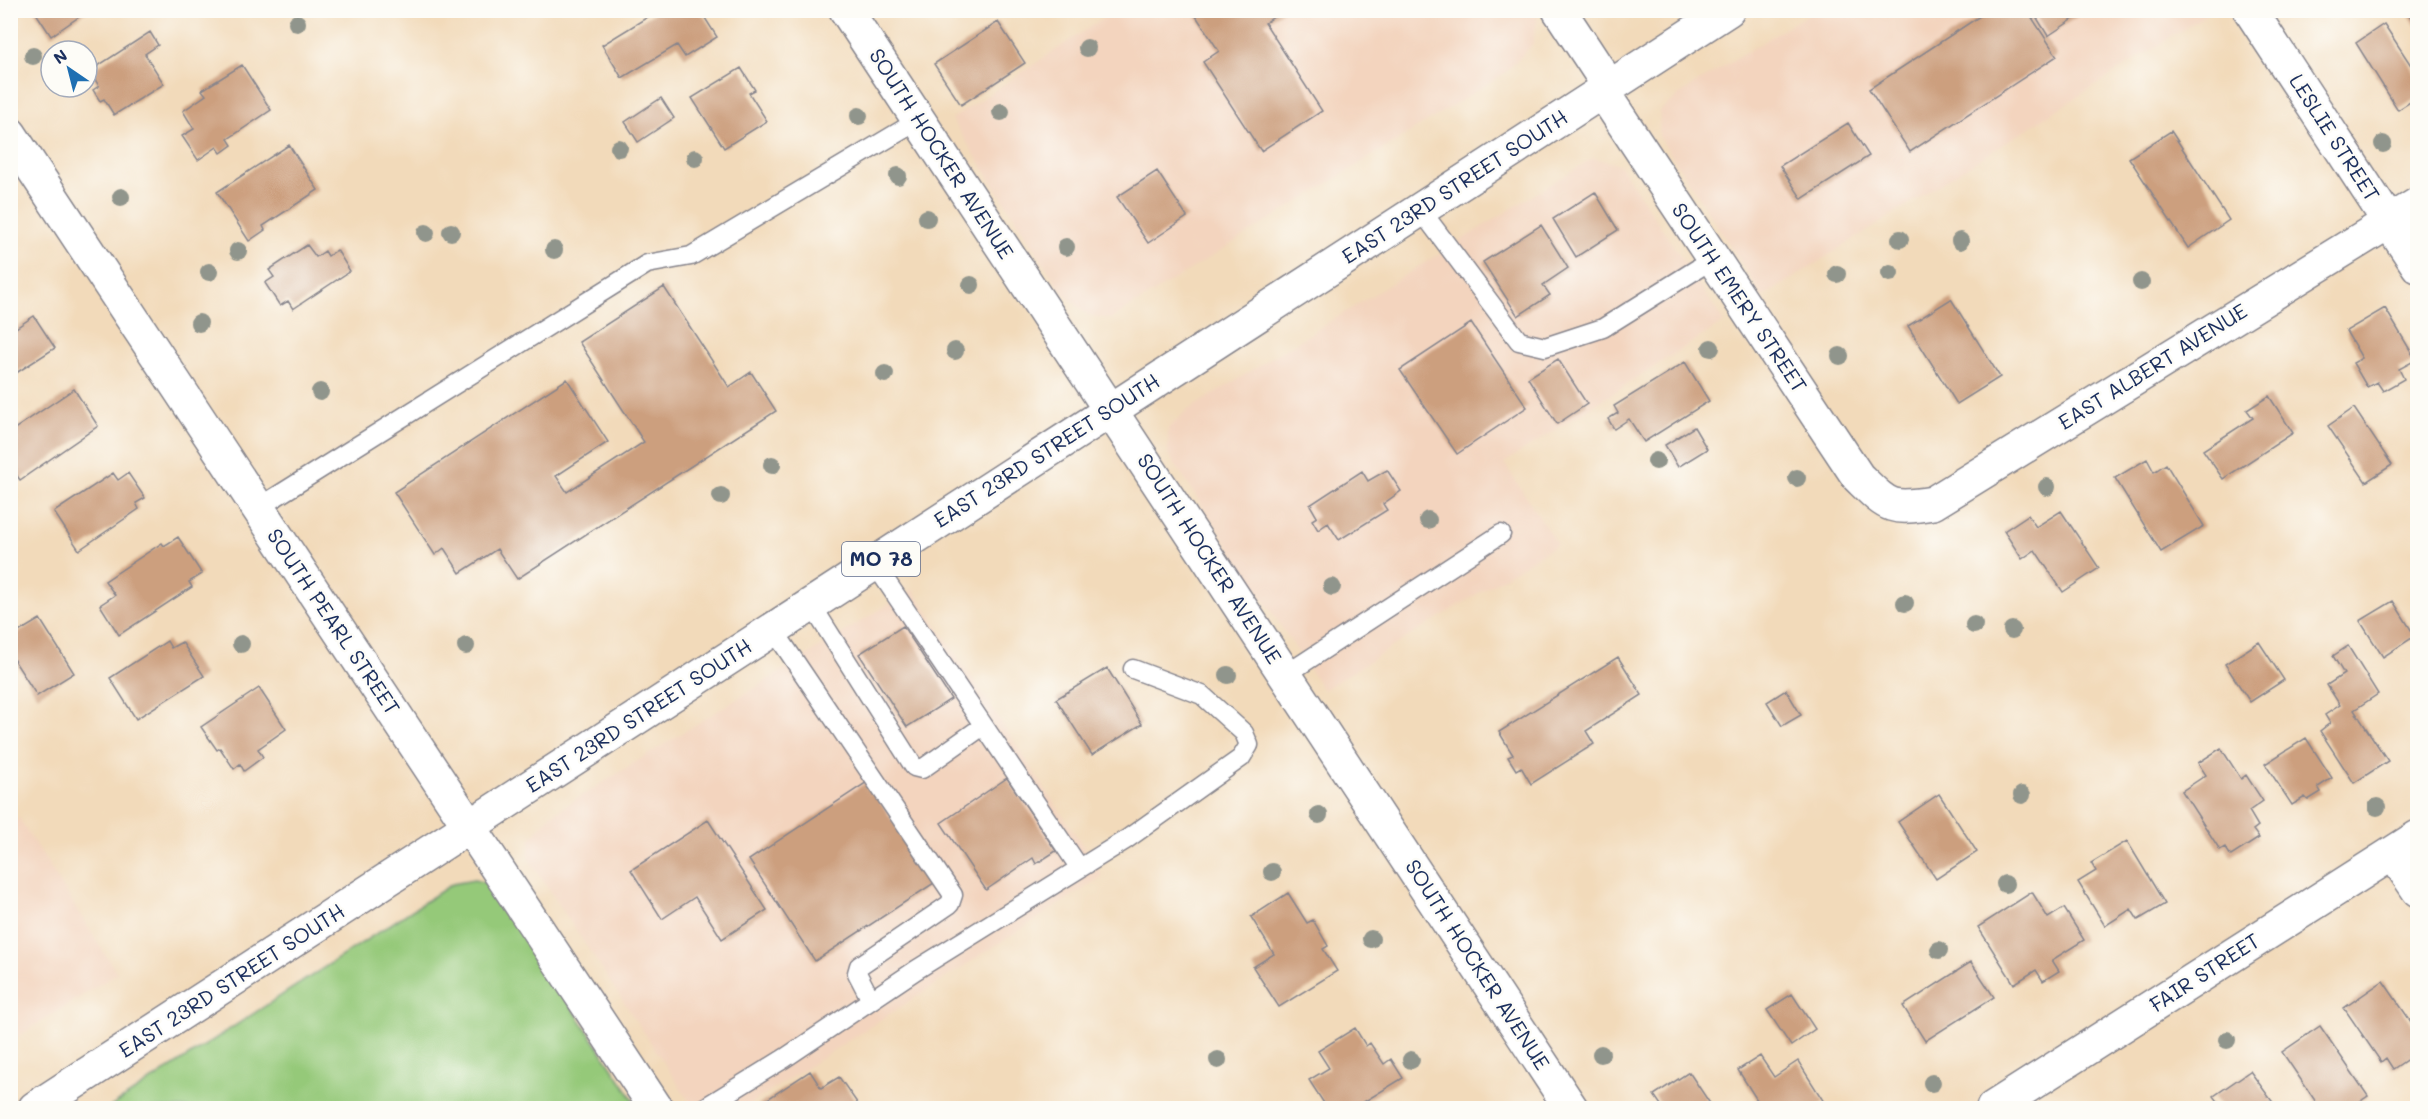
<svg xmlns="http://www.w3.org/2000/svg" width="2428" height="1119" font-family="Mali,sans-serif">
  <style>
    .built { fill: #f3d4be }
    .green { fill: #95c979; stroke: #587c6c; stroke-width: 1.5 }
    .building { fill: #cc9f7e }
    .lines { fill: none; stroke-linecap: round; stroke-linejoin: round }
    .lane-casing { stroke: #86848c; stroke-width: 21 }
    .street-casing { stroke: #86848c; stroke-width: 36 }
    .primary-casing { stroke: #86848c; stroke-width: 36 }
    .lane { stroke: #fff; stroke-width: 18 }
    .street { stroke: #fff; stroke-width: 33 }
    .primary { stroke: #fff; stroke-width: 33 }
    .tree { fill: #90958c }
    .labels { text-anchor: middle; stroke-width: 5; stroke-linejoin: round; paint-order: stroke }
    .shield { fill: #fdfcf7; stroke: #5f6c8c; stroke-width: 1.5 }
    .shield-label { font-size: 20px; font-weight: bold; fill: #1b2f5e }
    .street-label { font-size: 21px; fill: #1b2f5e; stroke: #fdfcf7 }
  </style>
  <rect width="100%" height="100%" fill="#fdfcf7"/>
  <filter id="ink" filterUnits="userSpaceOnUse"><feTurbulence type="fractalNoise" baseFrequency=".0167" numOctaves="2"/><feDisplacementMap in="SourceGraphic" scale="12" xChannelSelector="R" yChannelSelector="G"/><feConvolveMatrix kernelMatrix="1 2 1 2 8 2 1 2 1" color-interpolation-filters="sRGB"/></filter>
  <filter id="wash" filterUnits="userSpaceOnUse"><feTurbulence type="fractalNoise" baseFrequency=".008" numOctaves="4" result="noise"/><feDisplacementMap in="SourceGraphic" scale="24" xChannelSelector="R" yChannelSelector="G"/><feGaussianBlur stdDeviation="1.35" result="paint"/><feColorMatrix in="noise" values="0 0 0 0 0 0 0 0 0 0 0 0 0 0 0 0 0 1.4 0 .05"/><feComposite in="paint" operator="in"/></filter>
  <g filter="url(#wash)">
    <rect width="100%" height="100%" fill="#f2daba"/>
    <path class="built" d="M1532,10l6,8 -6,27 -27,28 -394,246 -24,-4 -25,-23 -110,-173 162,-108z
      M1813,11h399l-449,286 -104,-161 1,-25 24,-20z
      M1593,158l27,7 104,157 -220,141 53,81 -234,146 -155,-236v-26l20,-18z
      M913,589l190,287 -359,232h-50l-166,-250 3,-20 20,-23z
      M19,818l98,155 -106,68 -1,-217z"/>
    <path class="green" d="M474,880l16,4 149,224h-530l343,-224z"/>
    <g id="blocks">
      <path class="building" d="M34,10h55l-38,26z
        M659,10h41l17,27 -32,20 -8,-12 -55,33 -20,-33z
        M1192,10h92l-19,13 57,88 -61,40 -58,-89 16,-11z
        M1989,10h38l30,46 -147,96 -41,-63z
        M2032,10h55l-39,26z
        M2406,10h12v19z
        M998,22l27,41 -64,42 -27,-41z
        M2384,24l34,52v21l-20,13 -42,-67z
        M150,32l8,13 -13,9 19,30 -50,31 -10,-16 -4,2 -7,-11 6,-4 -9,-15z
        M242,65l29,45 -43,29 4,6 -11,8 -4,-6 -19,13 -16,-24 12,-7 -11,-18 23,-16 -4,-5z
        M741,68l14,22 -6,3 18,28 -43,27 -32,-50z
        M661,98l13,20 -36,24 -13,-20z
        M1848,123l21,33 -67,43 -22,-33z
        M2171,131l58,89 -41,28 -59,-90z
        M289,145l29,45 -55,36 2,4 -16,11 -32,-49z
        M1157,171l30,46 -39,26 -31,-46z
        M1595,192l23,38 -42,27 -23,-38z
        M1541,225l27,43 -25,17 7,10 -32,21 -35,-54z
        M307,245l9,12 9,-6 3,5 9,-6 13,21 -57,38 -5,-8 -8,5 -15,-23 9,-6 -5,-7z
        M664,287l65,100 22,-15 25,39 -259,168 -20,-30 -37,24 -16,-25 -9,7 -41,-63 173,-113 41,63 -52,34 11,16 77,-50 -65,-100z
        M1951,299l49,78 -43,27 -49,-78z
        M2385,308l31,52 -17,9 5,10 -21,12 -6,-9 -10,5 -14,-24 9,-5 -16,-27z
        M34,316l21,32 -45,29v-45z
        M1471,323l56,84 -70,47 -57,-84z
        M1558,359l29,45 -30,20 -29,-46z
        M1685,362l24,39 -65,41 -15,-23 -15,10 -6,-10 10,-6 -4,-7z
        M74,389l24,37 -78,54 -10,-14v-34z
        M2269,396l24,37 -70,46 -20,-29 50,-32 -6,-8z
        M2354,408l38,57 -26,17 -38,-56z
        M1694,427l13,22 -29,18 -13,-22z
        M2147,459l7,13 12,-8 38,62 -43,26 -46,-74z
        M1387,470l14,21 -18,13 4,6 -48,30 -11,-17 -10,7 -6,-10 5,-3 -7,-12 52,-34 6,10z
        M113,473l5,7 10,-7 17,25 -9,5 3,6 -60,41 -25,-38z
        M2061,511l38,57 -36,24 -28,-42 -13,9 -18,-28 24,-16 8,12z
        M178,537l24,37 -13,8 3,5 -73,48 -19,-30 15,-10 -10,-14 57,-38 2,3z
        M2393,601l22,35 -32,21 -23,-36z
        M40,619l34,54 -37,23 -27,-42v-17z
        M903,626l48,73 -44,28 -48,-73z
        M167,641l4,7 11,-6 22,34 -68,43 -26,-41z
        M2259,642l25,38 -34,22 -25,-38z
        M2348,646l30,48 -24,16 34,51 -34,22 -34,-52 10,-8 -5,-8 15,-10 -13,-20 17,-11 -11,-18z
        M1618,657l24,38 -56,36 8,13 -63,40 -10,-17 -5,3 -8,-13 5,-2 -14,-23z
        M1107,668l35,56 -50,31 -36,-56z
        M259,688l27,41 -28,20 5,8 -19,14 -4,-7 -6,5 -14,-21 -3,2 -16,-23z
        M1786,690l15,25 -19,11 -15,-24z
        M2306,738l26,40 -14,9 3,5 -13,8 -3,-3 -13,8 -27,-41z
        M2221,748l20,31 5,-4 17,26 -14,10 9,15 -5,4 6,8 -28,18 -6,-9 -5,3 -38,-59 24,-16 -8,-12z
        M1007,778l49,73 -20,13 -3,-6 -47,32 -45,-67z
        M867,782l67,101 -119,78 -66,-101z
        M1939,794l38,58 -41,27 -38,-57z
        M708,820l59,90 -45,29 -27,-42 -33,22 -31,-49z
        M2127,841l38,63 -27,16 -7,-11 -26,17 -27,-44 18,-11 -5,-8z
        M2032,892l16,26 16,-10 20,32 -32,20 7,11 -16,10 -7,-11 -22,14 -36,-57z
        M1288,893l19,30 6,-3 15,26 -5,3 14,22 -58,36 -26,-40 21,-13 -23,-37z
        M1971,962l23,35 -69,44 -22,-35z
        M2383,981l35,51v3l-4,3 4,5v9l-25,17 -7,-11 -5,4 -37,-54z
        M1792,994l23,35 -24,17 -24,-36z
        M2320,1026l48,70 -18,12h-30l-38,-56z
        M1355,1028l11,18 4,-3 14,21 7,-5 12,19 -49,30h-27l-18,-28 20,-12 -11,-17z
        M1760,1056l14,21 24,-16 26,41 -10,6h-52l-24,-38z
        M810,1071l11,17 18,-11 21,30 -106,1z
        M2250,1071l27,37h-54l-9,-12z
        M1689,1072l24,36h-50l-9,-13z"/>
    </g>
  </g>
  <g filter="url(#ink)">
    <use href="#blocks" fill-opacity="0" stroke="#86848c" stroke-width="1.5"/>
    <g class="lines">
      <g class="lane-casing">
        <path id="lane" d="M1420,209l99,132 26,6 58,-19 110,-69
          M258,508l389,-244 44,-8 228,-136
          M874,563l205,304
          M811,604l103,163 8,2 61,-43
          M773,629l180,266 -3,9 -91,62 -2,7 14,27
          M1285,675l216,-141
          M704,1108l81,-50 131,-88 211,-131 114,-81 8,-13 -5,-12 -42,-38 -69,-26"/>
      </g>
      <g class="street-casing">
        <path id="street" d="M846,10l725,1098
          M1559,10l50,76
          M2250,10l168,256
          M1602,91l256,386c31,30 31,33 75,26l485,-299
          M10,134l646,974
          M2393,853l25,37
          M1993,1108l425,-271"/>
      </g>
      <g class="primary-casing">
        <path id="primary" d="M35,1108l1693,-1098"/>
      </g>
      <use href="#lane" class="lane"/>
      <use href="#street" class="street"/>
      <use href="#primary" class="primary"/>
    </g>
    <g class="tree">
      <circle cx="297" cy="23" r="9"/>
      <circle cx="1087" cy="48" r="9"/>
      <circle cx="33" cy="56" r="9"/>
      <circle cx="1001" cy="112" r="9"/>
      <circle cx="859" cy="116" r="9"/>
      <circle cx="2383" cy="144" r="9"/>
      <circle cx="619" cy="148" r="9"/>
      <circle cx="695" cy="158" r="9"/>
      <circle cx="898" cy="176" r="9"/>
      <circle cx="121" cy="197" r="9"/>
      <circle cx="927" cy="218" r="9"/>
      <circle cx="451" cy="232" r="9"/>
      <circle cx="426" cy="233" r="9"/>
      <circle cx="1900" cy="239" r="9"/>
      <circle cx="1960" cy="241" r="9"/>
      <circle cx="1066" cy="247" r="9"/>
      <circle cx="554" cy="250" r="9"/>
      <circle cx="238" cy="251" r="9"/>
      <circle cx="209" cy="272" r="9"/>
      <circle cx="1890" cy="273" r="9"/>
      <circle cx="1837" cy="274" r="9"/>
      <circle cx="2141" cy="282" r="9"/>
      <circle cx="971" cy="285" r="9"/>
      <circle cx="199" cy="323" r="9"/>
      <circle cx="1711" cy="348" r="9"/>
      <circle cx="955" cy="351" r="9"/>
      <circle cx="1840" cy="356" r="9"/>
      <circle cx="885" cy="374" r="9"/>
      <circle cx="320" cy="392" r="9"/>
      <circle cx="1656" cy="461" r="9"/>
      <circle cx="772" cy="465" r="9"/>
      <circle cx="1797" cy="478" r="9"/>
      <circle cx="2047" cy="487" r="9"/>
      <circle cx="721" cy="496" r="9"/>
      <circle cx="1428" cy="520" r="9"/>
      <circle cx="1332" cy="587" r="9"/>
      <circle cx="1905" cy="603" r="9"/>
      <circle cx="1974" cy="625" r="9"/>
      <circle cx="2012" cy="630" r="9"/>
      <circle cx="241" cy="644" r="9"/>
      <circle cx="466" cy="646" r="9"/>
      <circle cx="1228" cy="675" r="9"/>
      <circle cx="2022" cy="795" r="9"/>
      <circle cx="2377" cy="807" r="9"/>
      <circle cx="1319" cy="815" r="9"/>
      <circle cx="1272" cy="872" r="9"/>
      <circle cx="2005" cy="884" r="9"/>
      <circle cx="1371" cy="939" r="9"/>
      <circle cx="1939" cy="950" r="9"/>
      <circle cx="2227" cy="1040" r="9"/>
      <circle cx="1601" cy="1054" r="9"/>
      <circle cx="1218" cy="1060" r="9"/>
      <circle cx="1411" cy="1060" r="9"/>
      <circle cx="1932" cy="1083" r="9"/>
    </g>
  </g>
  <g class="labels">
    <rect class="shield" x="842" y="542" width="78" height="34" rx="4.5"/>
    <g class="shield-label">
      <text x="881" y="566">MO 78</text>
    </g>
    <g class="street-label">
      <text transform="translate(2334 138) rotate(57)" y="7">LESLIE STREET</text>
      <text transform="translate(941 154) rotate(57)" y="7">SOUTH HOCKER AVENUE</text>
      <text transform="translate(1455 187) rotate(-33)" y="7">EAST 23RD STREET SOUTH</text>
      <text transform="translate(1739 298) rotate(56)" y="7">SOUTH EMERY STREET</text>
      <text transform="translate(2153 367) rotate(-32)" y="7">EAST ALBERT AVENUE</text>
      <text transform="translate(1047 451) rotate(-33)" y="7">EAST 23RD STREET SOUTH</text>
      <text transform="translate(1209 559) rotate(57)" y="7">SOUTH HOCKER AVENUE</text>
      <text transform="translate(333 622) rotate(56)" y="7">SOUTH PEARL STREET</text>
      <text transform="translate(639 716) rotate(-33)" y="7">EAST 23RD STREET SOUTH</text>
      <text transform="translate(1477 965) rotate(57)" y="7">SOUTH HOCKER AVENUE</text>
      <text transform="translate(2205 973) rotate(-33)" y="7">FAIR STREET</text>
      <text transform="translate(232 981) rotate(-33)" y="7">EAST 23RD STREET SOUTH</text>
    </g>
  </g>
  <rect width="2428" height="1119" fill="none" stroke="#fdfcf7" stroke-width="36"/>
  <g transform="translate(69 69) rotate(325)"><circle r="28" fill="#fdfcf7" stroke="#a3aaba" stroke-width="1.5"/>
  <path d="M0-4.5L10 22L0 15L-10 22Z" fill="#1f6fb2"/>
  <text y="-9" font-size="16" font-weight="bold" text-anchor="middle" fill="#1b2f5e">N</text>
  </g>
</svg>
